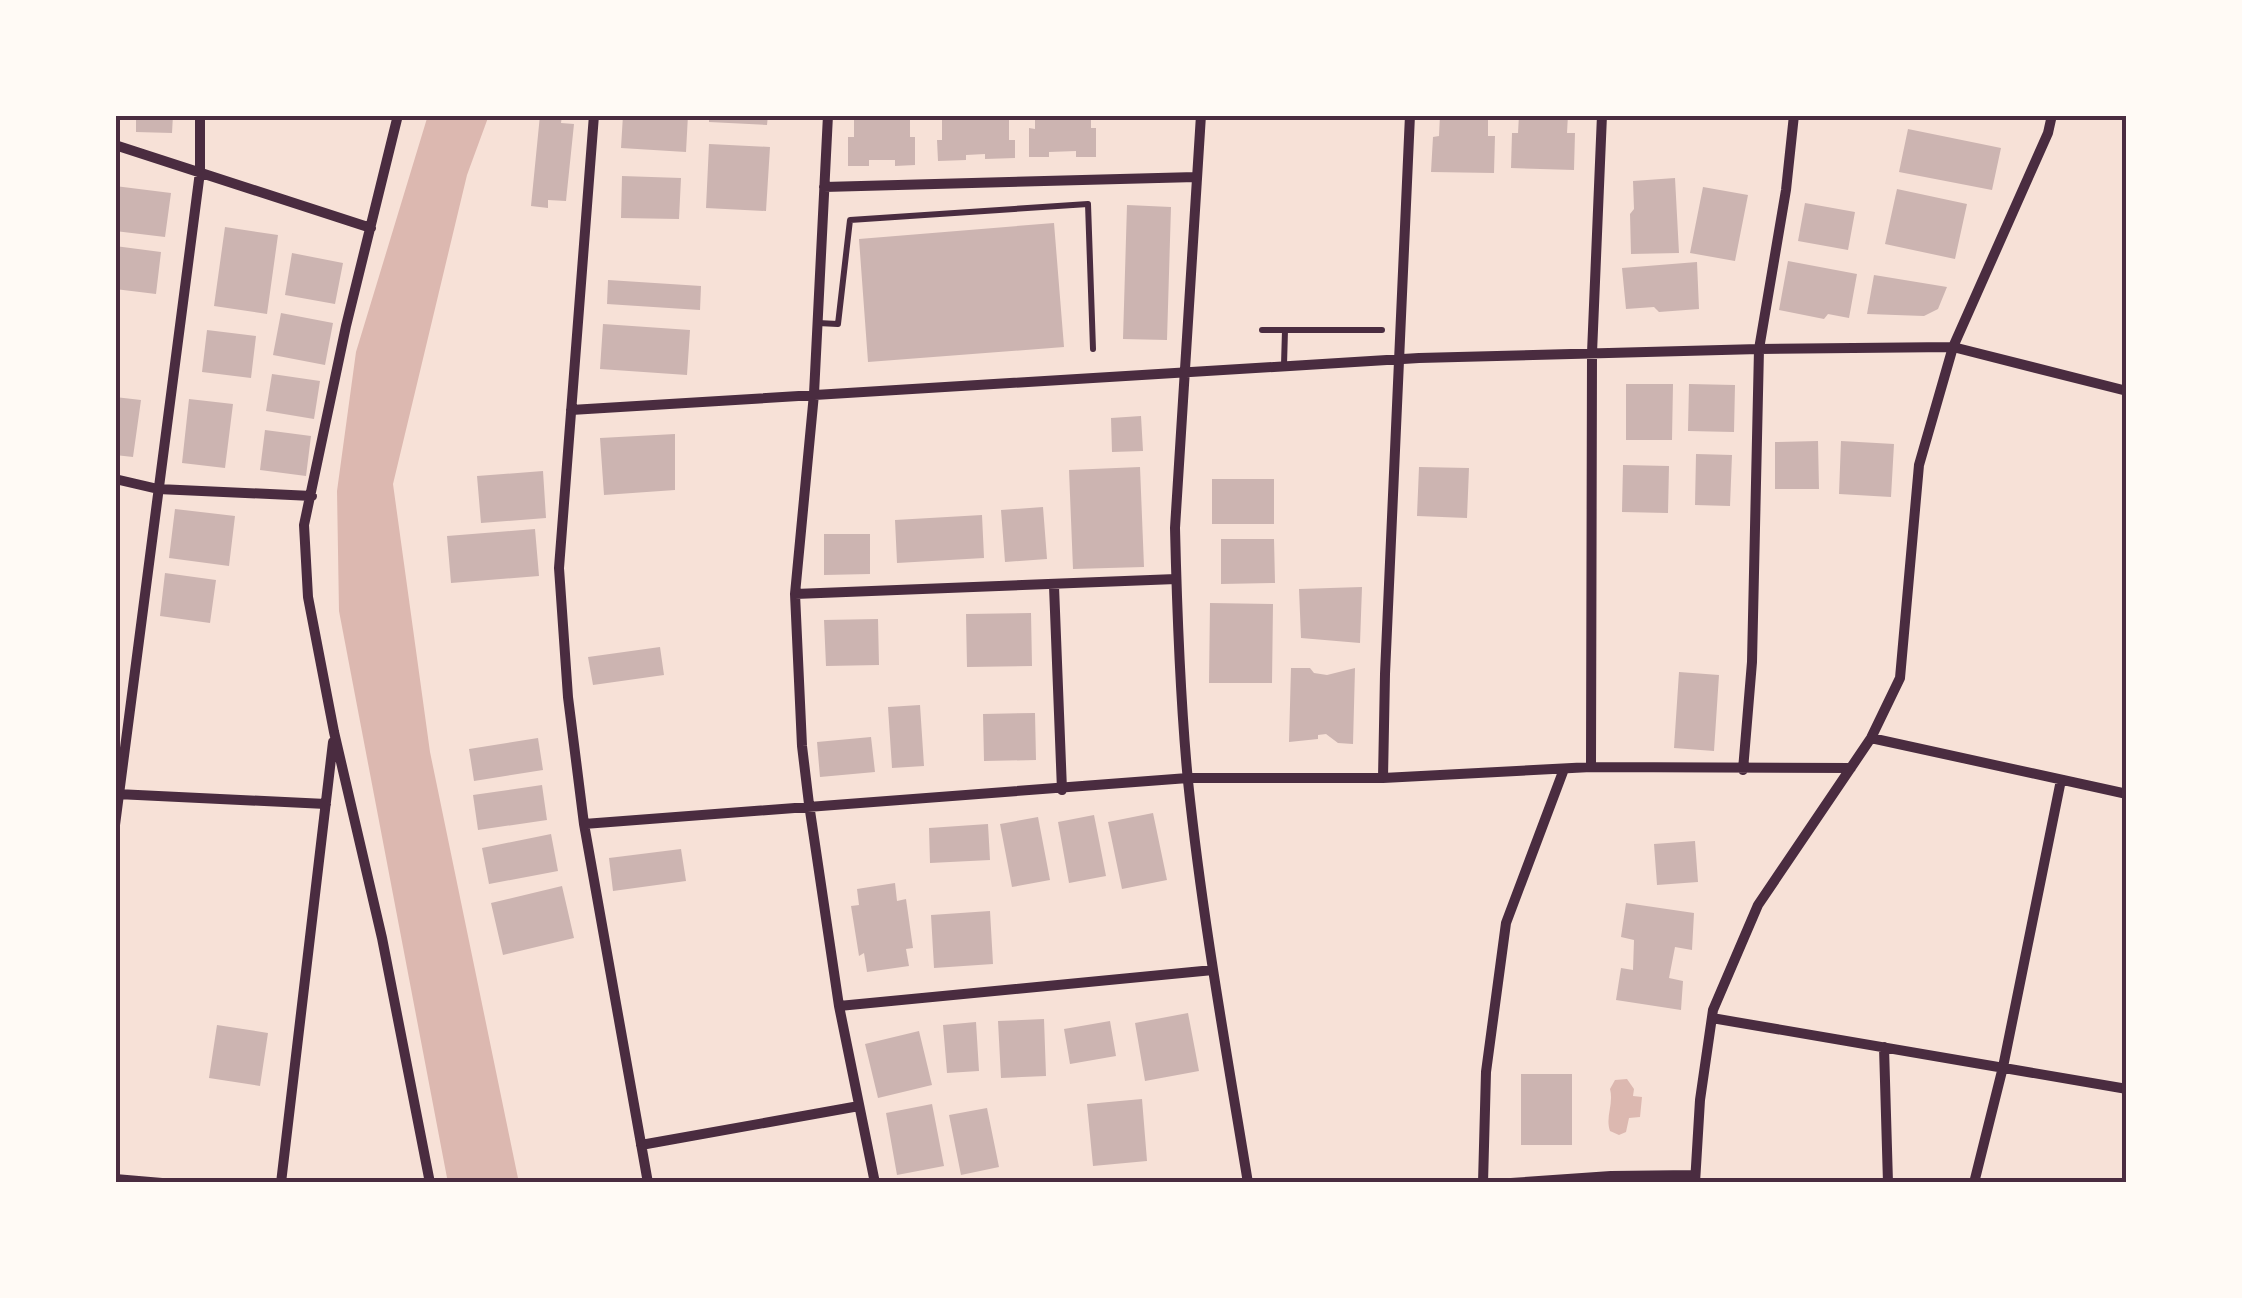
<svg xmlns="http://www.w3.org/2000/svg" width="2242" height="1298" font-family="Jost,sans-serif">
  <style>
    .water { fill: #dcb8b0 }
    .building { fill: #ccb4b1 }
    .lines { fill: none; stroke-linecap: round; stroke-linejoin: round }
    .service { stroke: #4a2c40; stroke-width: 6 }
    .minor { stroke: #4a2c40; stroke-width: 10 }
    .neatline { fill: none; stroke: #4a2c40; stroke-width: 4 }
  </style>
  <rect width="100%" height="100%" fill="#f7e1d7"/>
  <path class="water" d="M428,115h61l-22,60 -74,309 37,268 89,431h-71l-109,-572 -2,-120 19,-139z
    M1627,1079l7,10 -1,7 9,1 -2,20 -11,1 -3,14 -7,3 -9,-4c-5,-14 4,-27 0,-42l5,-9z"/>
  <path class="building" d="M136,115h37l-1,18 -36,-1z
    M540,115h22l-1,8 13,1 -8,77 -18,-1v8l-17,-2z
    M623,115h65l-2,37 -65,-4z
    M709,115h59l-1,10 -58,-3z
    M854,115h56v22h5v28l-20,1v-6h-26v6h-21v-29h6z
    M942,115h67v25h6v18l-30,1v-5l-19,1v5l-28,1 -1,-21h5z
    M1035,115h56v13h5v29h-20v-6l-27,1v5h-20v-29l6,1z
    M1440,115h48v21h7l-1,37 -63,-1 2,-35 6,-1z
    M1519,115h49l-1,18h8l-1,37 -63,-2 1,-35h6z
    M1908,129l93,19 -9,42 -93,-18z
    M709,144l61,3 -4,64 -60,-3z
    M622,176l59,2 -2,41 -58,-1z
    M1675,178l4,75 -48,1 -1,-40 4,-5 -1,-28z
    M115,186l56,7 -6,44 -50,-6z
    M1703,187l45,8 -13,66 -45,-8z
    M1897,189l70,15 -12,55 -70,-15z
    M1805,203l50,9 -7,38 -50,-9z
    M1127,205l44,2 -4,133 -44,-1z
    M1054,223l10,124 -196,15 -9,-123z
    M225,227l53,8 -11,79 -53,-8z
    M115,246l46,6 -5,42 -41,-5z
    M292,253l51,10 -8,41 -50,-9z
    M1788,261l69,13 -8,44 -21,-4 -4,5 -45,-9z
    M1697,262l2,47 -40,3 -5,-5 -28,2 -4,-41z
    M1874,275l73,12 -9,22 -14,7 -57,-2z
    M608,280l93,6 -1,24 -93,-6z
    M281,313l52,10 -8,42 -52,-10z
    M603,324l87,6 -3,45 -87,-6z
    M207,330l49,6 -5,42 -49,-6z
    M272,374l48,7 -6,38 -48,-8z
    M1626,384h47l-1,56h-46z
    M1689,384l46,1 -1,47 -46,-1z
    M115,397l26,3 -8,57 -18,-2z
    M189,399l44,5 -8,64 -43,-5z
    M1141,416l2,35 -31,1 -1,-34z
    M265,430l46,6 -5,40 -46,-6z
    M675,434v56l-71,5 -4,-57z
    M1818,441l1,48h-44v-47z
    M1841,441l53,3 -3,53 -52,-3z
    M1696,454l36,1 -2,51 -35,-1z
    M1623,465l46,1 -1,47 -46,-1z
    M1140,467l4,100 -71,2 -4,-99z
    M1419,467l50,1 -2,50 -50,-2z
    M543,471l3,47 -65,5 -4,-47z
    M1212,479h62v45h-62z
    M1043,507l4,52 -42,3 -4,-52z
    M175,509l60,7 -6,50 -60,-8z
    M982,515l2,43 -87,5 -2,-43z
    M535,529l4,47 -88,7 -4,-47z
    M824,534h46v40l-46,1z
    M1221,539h53l1,44 -54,1z
    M165,573l51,7 -6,43 -50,-7z
    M1362,587l-2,56 -59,-5 -2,-49z
    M1210,603l63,1 -1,79h-63z
    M1031,613l1,53 -65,1 -1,-53z
    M878,619l1,46 -53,1 -2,-46z
    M660,647l4,28 -71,10 -5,-28z
    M1291,668h19l4,5 13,2 28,-7 -2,76 -15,-1 -12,-9 -8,1v4l-29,3z
    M1679,672l40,3 -5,76 -40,-3z
    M920,705l4,61 -32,2 -4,-61z
    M1035,713l1,47 -52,1 -1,-47z
    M871,737l4,35 -55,5 -3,-35z
    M538,738l5,32 -69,11 -5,-32z
    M542,785l5,35 -69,10 -5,-35z
    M1153,813l14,67 -45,9 -14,-67z
    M1094,815l12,61 -37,7 -11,-61z
    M1038,817l12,63 -38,7 -12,-63z
    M988,824l2,36 -60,3 -1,-35z
    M551,834l7,37 -69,13 -7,-36z
    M1695,841l3,41 -41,3 -3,-41z
    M681,849l5,32 -73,10 -4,-33z
    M895,883l2,18 9,-2 7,49 -7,1 3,17 -42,6 -3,-19 -5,3 -8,-50 8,-1 -2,-16z
    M562,886l12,52 -71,17 -12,-52z
    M1626,903l68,10 -2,37 -17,-3 -6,31 14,3 -2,29 -65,-10 5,-32 12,2 1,-30 -13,-3z
    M990,911l3,53 -59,4 -3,-53z
    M1188,1013l11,58 -54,10 -10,-58z
    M1044,1019l2,57 -45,2 -3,-57z
    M1110,1021l6,35 -46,8 -6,-35z
    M976,1022l3,49 -32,2 -4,-48z
    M217,1025l51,8 -8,53 -51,-8z
    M919,1031l13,54 -54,13 -13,-54z
    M1521,1074h51v71h-51z
    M1142,1099l5,62 -54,5 -6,-62z
    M932,1104l12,62 -47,9 -11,-62z
    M987,1108l12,59 -38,8 -12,-60z"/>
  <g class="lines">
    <path class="service" d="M818,323l20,1 12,-104 238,-16 5,145
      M1262,330h120
      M1284,365l1,-35"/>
    <path class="minor" d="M398,115l-52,211 -42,199 4,72 26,135 48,206 48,245
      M594,115l-35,453 9,129 16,127 64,359
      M828,115l-14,279 -19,200 7,152 7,58 30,202 36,177
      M1201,115l-26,413c2,84 5,170 13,253 14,135 38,268 60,402
      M115,145l256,83
      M824,187l372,-10
      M571,410l848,-52 340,-9 194,-2 174,44
      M115,479l43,10 154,7
      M1054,586l8,204
      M795,594l381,-15
      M1871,738l256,56
      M1591,767l1,-414 10,-238
      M1743,770l9,-108 7,-313 27,-159 8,-75
      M1383,778l2,-104 25,-559
      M117,794l209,10
      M584,824l604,-46h195l208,-11 260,1
      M115,825l85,-653v-57
      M839,1006l374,-36
      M1712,1018l415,71
      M1884,1047l4,136
      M641,1145l218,-39
      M115,1179l47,4
      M281,1183l52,-441
      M1483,1183l3,-111 20,-149 58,-154
      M1511,1183l100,-7 83,-1
      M1695,1183l5,-83 13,-90 45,-105 113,-167 29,-60 19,-213 34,-118 95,-214 4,-18
      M1974,1183l29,-116 58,-287"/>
  </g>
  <rect width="2242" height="1298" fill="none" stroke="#fffaf5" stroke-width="235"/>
  <rect x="118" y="118" width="2006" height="1062" class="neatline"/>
</svg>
